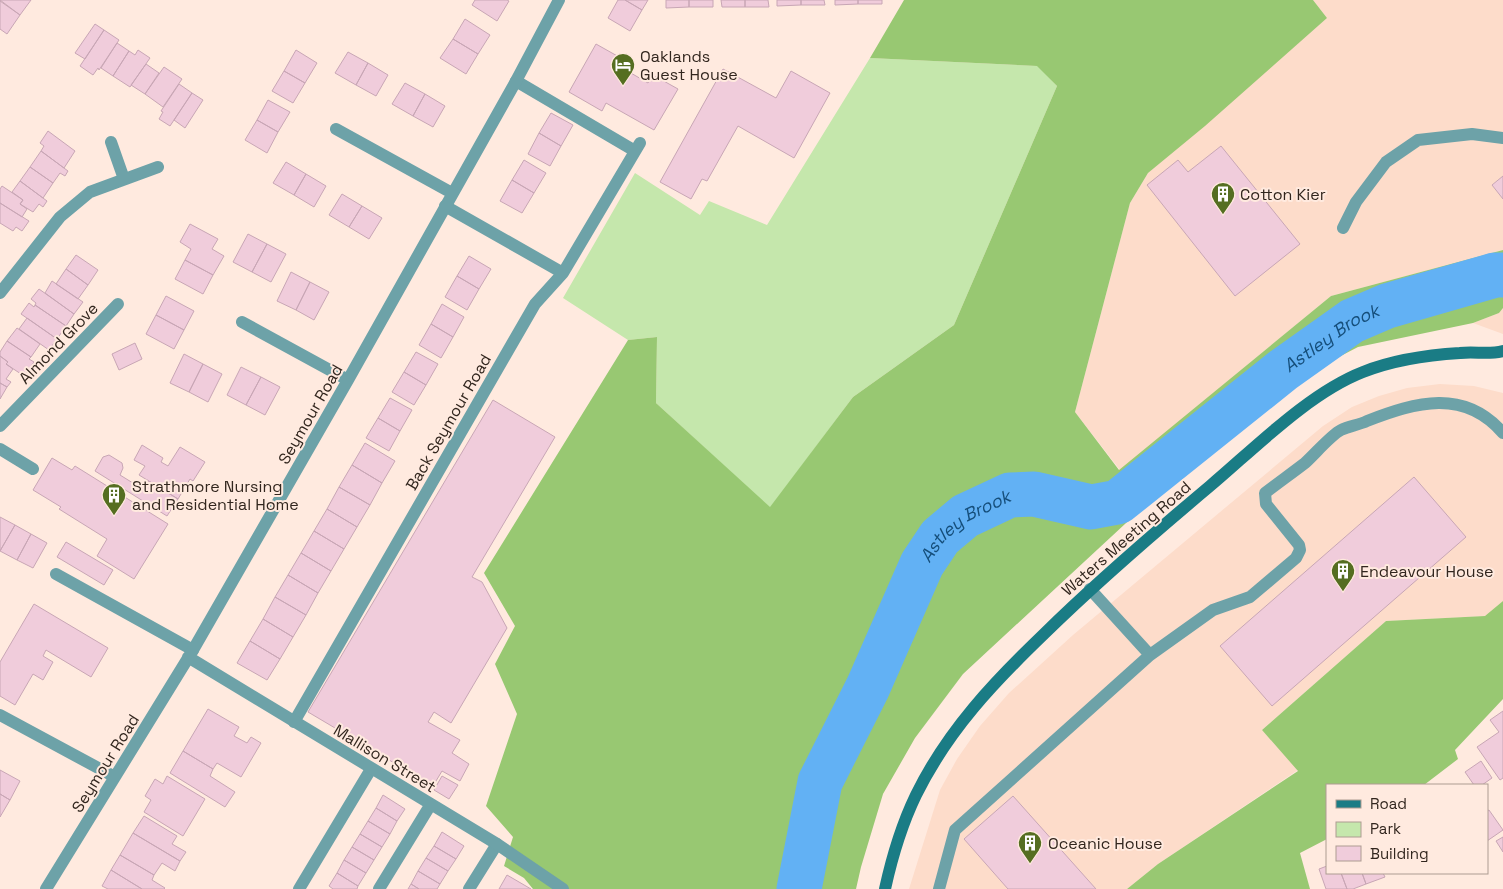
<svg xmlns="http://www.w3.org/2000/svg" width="1503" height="889" font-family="'Space Grotesk',sans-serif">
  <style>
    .built { fill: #fddcca }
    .green { fill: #c5e7ac }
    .forest { fill: #98c872 }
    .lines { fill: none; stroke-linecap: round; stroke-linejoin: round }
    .river { stroke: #62b1f4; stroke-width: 45 }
    .building { fill: #f0ccdb; stroke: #c8a6b5 }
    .lane { stroke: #6da2a8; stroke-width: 12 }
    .street { stroke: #6da2a8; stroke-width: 12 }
    .secondary { stroke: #1a7c85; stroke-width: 12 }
    .labels { text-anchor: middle; stroke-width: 4; stroke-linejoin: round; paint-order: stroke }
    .poi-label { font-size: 16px; fill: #32261e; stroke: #ffeadf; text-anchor: start }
    .street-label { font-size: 16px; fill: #32261e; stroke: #ffeadf }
    .water-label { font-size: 18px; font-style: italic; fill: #154e7a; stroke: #ffeadf }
  </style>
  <rect width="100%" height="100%" fill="#ffeadf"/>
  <path class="built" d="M1313,0h190v250l-172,46 -211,174 -45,-58 55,-209 18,-30 179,-155z
    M1503,308v26l-30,-11 26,-10z
    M1440,384l34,2 29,7v208l-17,15 -100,5 -124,109 36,40 -140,94 -31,25h-218l31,-99 17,-31 23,-33 29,-33 64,-58 250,-209 29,-19 27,-11 28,-8z"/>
  <path class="green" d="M870,58l168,8 19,20 -103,239 -101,72 -83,111 -114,-105 1,-66 -29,3 -65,-42 72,-125 65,42 9,-14 58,24z"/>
  <path class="forest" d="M904,0h409l14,18 -122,108 -57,47 -18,30 -55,209 44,58 212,-174 172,-46v58l-4,5 -26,10 -115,24 -48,25 -90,64 -257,238 -48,64 -32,56 -22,73 -5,22h-323l-9,-11 -20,-12 9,-29 -27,-31 31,-92 -22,-50 20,-38 -31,-53 144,-233 29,-3 -1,66 114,104 83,-110 101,-72 103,-239 -20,-20 -167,-8z
    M1503,601v98l-48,51 3,9 -34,26h-97v54l-27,14 10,36h-183l31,-25 140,-93 -36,-41 124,-109 99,-5z"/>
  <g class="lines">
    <path class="river" id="s1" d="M799,889l21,-107 48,-95 54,-123 18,-27 25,-21 45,-21 24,-1 57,13 27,-5 165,-132 69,-49 35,-15 108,-31h8"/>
  </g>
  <path class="building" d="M0,0h31l-11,15z
    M475,0h32l2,1 -12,20 -25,-16z
    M618,0h7l17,10 -12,21 -22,-13z
    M625,0h23l-6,10z
    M666,0h23v7l-23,1z
    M689,0h24v7h-24z
    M721,0h24v7h-23z
    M745,0h23l1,7h-24z
    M777,0h24v5l-24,1z
    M801,0h23l1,5h-24z
    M835,0h23v4l-23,1z
    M858,0h24v4h-24z
    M0,1l20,14 -13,19 -7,-5z
    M465,19l25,16 -12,19 -25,-15z
    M95,24l9,6 -19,29 -10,-6z
    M104,30l15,10 -20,30 -1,-2 -5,7 -13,-9z
    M453,39l25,15 -12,20 -26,-16z
    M117,43l12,8 -16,25 -12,-8z
    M596,44l32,18 -4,7 24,14 5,-8 25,14 -24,41 -48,-27 -4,8 -33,-19z
    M138,50l12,8 -20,29 -17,-11 16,-25 6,4z
    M296,50l21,13 -12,20 -21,-12z
    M348,52l20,11 -12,22 -21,-12z
    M368,63l20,12 -12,21 -20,-11z
    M146,64l13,9 -14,21 -14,-9z
    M164,67l18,12 -19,28 -18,-13z
    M723,69l53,29 15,-27 39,22 -36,65 -56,-32 -31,55 -5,-2 -11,20 -31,-17z
    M284,71l21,12 -12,20 -21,-12z
    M405,83l20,11 -12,22 -21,-12z
    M179,84l13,9 -22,33 -11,-7 4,-7 -2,-1z
    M192,93l11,7 -18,28 -11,-8z
    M425,94l20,12 -12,21 -20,-11z
    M268,100l22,12 -12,20 -21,-12z
    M551,113l22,12 -12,21 -22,-13z
    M257,120l21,12 -11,21 -22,-13z
    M48,131l27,20 -11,17 -23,-17 3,-5 -4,-3z
    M539,133l22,13 -11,20 -22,-12z
    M1221,146l79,98 -65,52 -88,-111 31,-25 10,12z
    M41,151l27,20 -3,5 -5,-3 -7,10 -23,-16z
    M524,160l22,13 -12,20 -22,-13z
    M286,162l20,12 -12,21 -21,-12z
    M30,167l23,16 -10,15 -23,-17z
    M306,174l20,12 -12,21 -20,-12z
    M1503,176v23l-11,-14z
    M512,180l22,13 -12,20 -22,-12z
    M20,181l27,20 -4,6 -4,-3 -6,8 -13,-8 3,-4 -11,-8z
    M2,186l21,14 -3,4 7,5 -5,8 -22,-14v-14z
    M342,194l20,12 -13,21 -20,-12z
    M0,203l29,18 -7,10 -6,-4 -3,4 -13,-8z
    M362,206l20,12 -13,21 -20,-12z
    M190,224l28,15 -6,10 12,7 -11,19 -28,-15 6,-11 -11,-7z
    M248,234l19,10 -15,28 -19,-10z
    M267,244l19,10 -15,28 -19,-10z
    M76,255l22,15 -10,15 -22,-16z
    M469,256l22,13 -12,20 -22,-13z
    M185,260l28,15 -10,19 -28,-15z
    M66,269l22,16 -10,14 -22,-15z
    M291,272l19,10 -14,28 -19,-9z
    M457,276l22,13 -12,21 -22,-13z
    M52,281l31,21 -9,12 -29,-21z
    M310,282l19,10 -15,28 -18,-10z
    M39,289l35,25 -8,12 -31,-21 1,-2 -5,-4z
    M166,296l28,15 -10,19 -28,-15z
    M29,303l5,4 1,-2 31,21 -9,13 -36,-25z
    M442,304l22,13 -11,20 -22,-13z
    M156,315l28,15 -10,19 -28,-15z
    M27,318l30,21 -8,11 -30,-21z
    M431,324l22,13 -12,21 -22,-13z
    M17,328l23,16 -9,13 -24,-16z
    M7,341l24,16 -2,2 5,3 -10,14 -18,-12 2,-2 -8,-6v-4z
    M135,343l7,16 -23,11 -7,-16z
    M416,352l22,12 -12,21 -22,-13z
    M184,354l19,10 -14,28 -19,-9z
    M0,356l8,6 -2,2 7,5 -7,10 5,3 -4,5 -7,-4z
    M203,364l19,10 -14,28 -19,-10z
    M241,367l20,10 -15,28 -19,-10z
    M404,372l22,13 -12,20 -22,-13z
    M261,377l19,10 -15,28 -19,-10z
    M0,383l7,4 -7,12z
    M390,398l22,12 -12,21 -22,-13z
    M493,400l62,37 -83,140 10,5 25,46 -56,95 -17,-11 -6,10 32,18 -8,13 17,11 -9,17 -18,-10 -9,15 -125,-74z
    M378,418l22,13 -11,20 -23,-13z
    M365,443l30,18 -13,22 -30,-18z
    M142,445l21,13 -2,4 7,4 12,-19 25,15 -12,19 -3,-2 -12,20 -39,-24 6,-9 -11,-6z
    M109,455l13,8 1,5 -3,7 21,13 6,-8 31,19 -11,17 -72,-45 8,-14z
    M52,458l20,12 3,-4 93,58 -34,55 -37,-23 10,-17 -48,-30 2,-2 -28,-17z
    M352,465l30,18 -12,22 -31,-18z
    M1414,477l52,60 -194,169 -52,-60z
    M339,487l31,18 -13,22 -30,-18z
    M327,509l30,18 -13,22 -30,-18z
    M0,517l15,8 -15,26z
    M15,525l16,9 -14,26 -17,-9z
    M314,531l30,18 -13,22 -30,-18z
    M31,534l16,9 -14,25 -16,-8z
    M66,542l47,28 -9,15 -47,-28z
    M301,553l30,18 -13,22 -30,-18z
    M288,575l30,18 -12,22 -31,-18z
    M275,597l31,18 -13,22 -30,-18z
    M34,604l74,44 -17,29 -45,-27 -3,6 10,6 -10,18 -10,-6 -18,31 -15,-9v-34z
    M263,619l30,18 -13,22 -30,-18z
    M250,641l30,18 -13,21 -30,-17z
    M208,709l31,18 -5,9 13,7 4,-6 10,6 -20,34 -24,-14 -4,6 -30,-18z
    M1503,711v67l-3,2 -23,-33 22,-15 -9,-12z
    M183,751l30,18 -3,7 25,16 -10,15 -55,-34z
    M1481,761l11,17 -10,7h-8l-9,-13z
    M0,770l20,11 -10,19 -10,-6z
    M167,776l38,23 -22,37 -39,-24 7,-12 -6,-4 10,-17 8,5z
    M442,776l16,9 -9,14 -15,-9z
    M0,794l10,6 -10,17z
    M383,795l22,14 -8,12 -21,-13z
    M1013,796l83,93h-88l-44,-50z
    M376,808l21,13 -7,13 -22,-13z
    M1489,810l14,20 -16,11v-30z
    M144,816l33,20 -5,8 14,8 -6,9 -47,-28z
    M368,821l22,13 -8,13 -22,-13z
    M442,832l22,14 -8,13 -22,-13z
    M133,833l47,28 -5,10 -13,-8 -8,12 -34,-20z
    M360,834l22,13 -8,13 -22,-13z
    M1503,837v15l-7,-11z
    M434,846l22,13 -8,12 -22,-13z
    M352,847l22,13 -8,13 -22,-13z
    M120,855l34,20 -2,5 13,8 -1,1h-22l-31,-19z
    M426,858l22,13 -8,13 -22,-13z
    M344,860l22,13 -8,13 -21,-13z
    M1327,866v7h14l6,16h-21l-7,-20z
    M111,870l31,19h-34l-6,-3z
    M418,871l22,13 -3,5h-18l-8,-5z
    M337,873l21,13 -1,3h-24l-4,-3z
    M1341,873h21l4,11 -13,5h-6z
    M1362,873h21l2,4 -19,7z
    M507,875l24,14h-32z
    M411,884l8,5h-11z"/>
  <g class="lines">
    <path class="lane" d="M516,81l119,70
      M445,206l118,67
      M1343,228l13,-26 30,-40 32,-22 54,-6 31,4
      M0,426l118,-122
      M0,449l33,20
      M56,574l137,76
      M1090,589l60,66
      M294,722l241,-418 28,-31 77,-130
      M299,889l72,-120
      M469,889l28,-45
      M939,889l16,-59 195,-175 63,-45 37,-13 46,-39 4,-8 -1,-5 -33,-41 -1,-11c13,-10 27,-20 40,-30 10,-9 26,-28 36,-33 8,-4 18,-5 26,-9 49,-19 97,-33 136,12"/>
    <path class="street" d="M336,129l116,64
      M111,142l13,37
      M0,293l60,-76 30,-25 68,-25
      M242,322l106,58
      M188,657l309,187 66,45
      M0,715l115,62
      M46,889l147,-239 155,-270 168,-299 43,-81
      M379,889l52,-85"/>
    <path class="secondary" d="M885,889c7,-32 17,-65 31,-94 32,-65 78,-113 129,-162 53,-52 109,-100 165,-147 45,-38 99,-93 153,-114 30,-12 64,-17 97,-19 15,-2 28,2 43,-2"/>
  </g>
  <defs>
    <g id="hotel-pin" transform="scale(1.25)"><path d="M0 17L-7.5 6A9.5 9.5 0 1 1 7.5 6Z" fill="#556e21" stroke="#ffeadf"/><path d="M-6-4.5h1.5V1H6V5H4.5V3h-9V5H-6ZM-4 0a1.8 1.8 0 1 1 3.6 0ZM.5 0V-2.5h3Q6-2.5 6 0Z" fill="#fff"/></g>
    <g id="building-pin" transform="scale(1.25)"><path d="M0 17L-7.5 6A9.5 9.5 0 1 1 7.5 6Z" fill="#556e21" stroke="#ffeadf"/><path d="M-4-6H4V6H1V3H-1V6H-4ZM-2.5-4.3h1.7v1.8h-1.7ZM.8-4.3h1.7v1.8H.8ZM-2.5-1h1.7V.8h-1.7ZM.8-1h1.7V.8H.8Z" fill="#fff"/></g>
  </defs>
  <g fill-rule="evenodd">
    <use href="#hotel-pin" x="623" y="65"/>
    <use href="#building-pin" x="1223" y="194"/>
    <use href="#building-pin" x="114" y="495"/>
    <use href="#building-pin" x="1343" y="571"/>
    <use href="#building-pin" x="1030" y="843"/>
  </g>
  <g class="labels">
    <g class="poi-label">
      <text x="640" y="62">Oaklands<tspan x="640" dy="18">Guest House</tspan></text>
      <text x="1240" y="200">Cotton Kier</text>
      <text x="132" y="492">Strathmore Nursing<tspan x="132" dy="18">and Residential Home</tspan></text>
      <text x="1360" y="577">Endeavour House</text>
      <text x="1048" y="849">Oceanic House</text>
    </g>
    <g class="street-label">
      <text transform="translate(58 343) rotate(-46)" y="6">Almond Grove</text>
      <text transform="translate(310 414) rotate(-60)" y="6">Seymour Road</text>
      <text transform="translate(448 422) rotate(-60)" y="6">Back Seymour Road</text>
      <text transform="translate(1126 538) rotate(-41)" y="6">Waters Meeting Road</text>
      <text transform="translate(385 758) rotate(31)" y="6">Mallison Street</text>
      <text transform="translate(105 763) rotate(-58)" y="6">Seymour Road</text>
    </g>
    <g class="water-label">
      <text dy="6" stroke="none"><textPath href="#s1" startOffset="844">Astley Brook</textPath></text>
      <text dy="6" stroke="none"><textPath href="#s1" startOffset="409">Astley Brook</textPath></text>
    </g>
  </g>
  <rect x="1326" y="784" width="162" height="90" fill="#ffeadf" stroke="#ad9c92"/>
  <rect x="1336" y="800" width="25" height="8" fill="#1a7c85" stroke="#ad9c92"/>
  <text x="1370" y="809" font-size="15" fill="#32261e">Road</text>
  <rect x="1336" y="822" width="25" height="15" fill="#c5e7ac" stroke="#ad9c92"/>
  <text x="1370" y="834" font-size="15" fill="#32261e">Park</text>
  <rect x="1336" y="846" width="25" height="15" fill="#f0ccdb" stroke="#ad9c92"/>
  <text x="1370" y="859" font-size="15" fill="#32261e">Building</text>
</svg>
